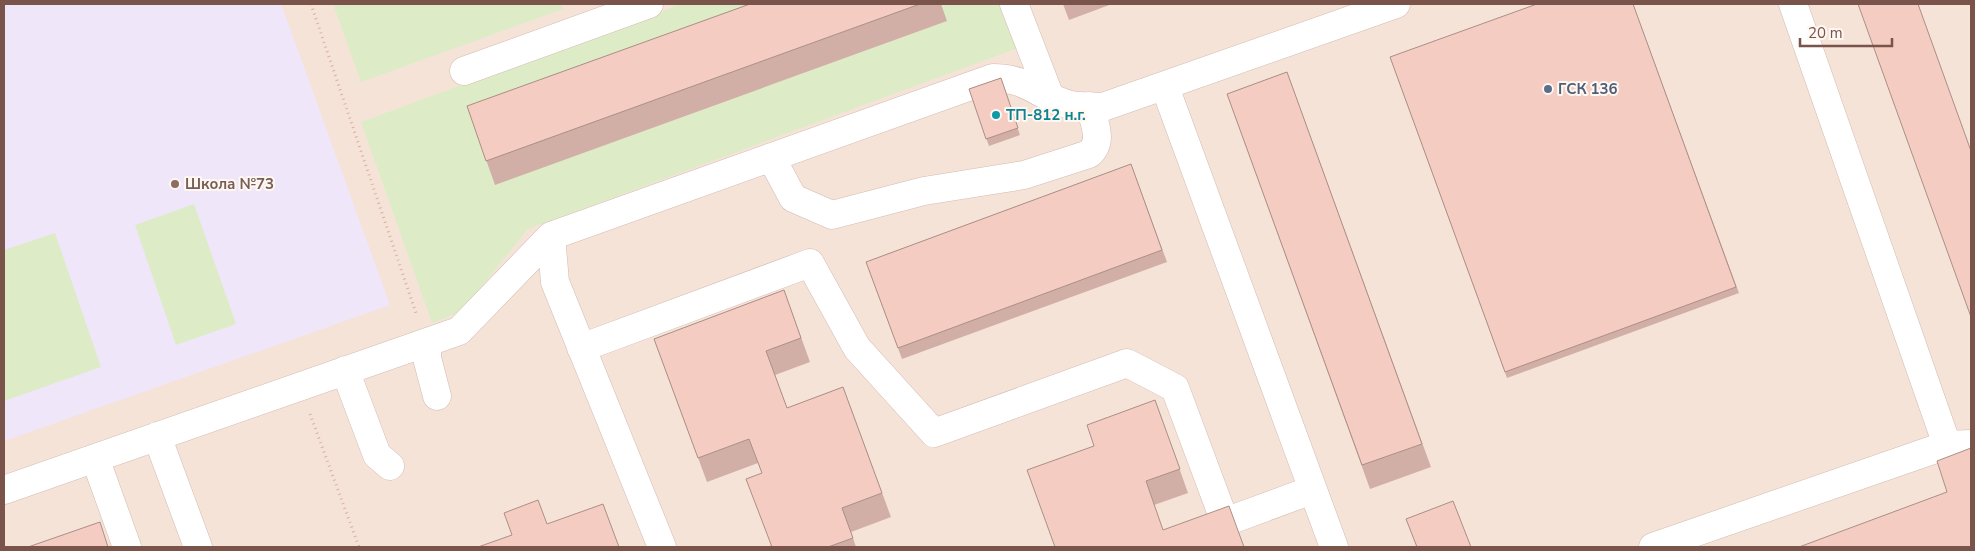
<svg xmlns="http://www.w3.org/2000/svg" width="1975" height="551" font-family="'Nunito Sans',sans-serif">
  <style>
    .residential { fill: #f5e3d8 }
    .education { fill: #efe6fa }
    .green { fill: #ddecc7 }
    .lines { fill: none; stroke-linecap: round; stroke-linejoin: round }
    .minor-casing { stroke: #d3bbb1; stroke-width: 29 }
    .path { stroke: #daafa3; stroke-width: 3; stroke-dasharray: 1 4; stroke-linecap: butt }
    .minor { stroke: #fff; stroke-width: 28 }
    .wall { fill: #d2afa6 }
    .building { fill: #f4ccc1; stroke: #ab8f87 }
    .service-dot { fill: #5c6f8a; stroke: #fff7f2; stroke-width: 2 }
    .culture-dot { fill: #0f9aa8; stroke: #fff7f2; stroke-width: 2 }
    .education-dot { fill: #8d6e63; stroke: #fff7f2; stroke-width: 2 }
    .labels { text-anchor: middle; stroke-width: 4; stroke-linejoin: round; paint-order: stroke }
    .service-label { font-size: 15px; font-weight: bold; fill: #4e5e75; stroke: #fff7f2; text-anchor: start }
    .culture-label { font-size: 15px; font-weight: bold; fill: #0d838f; stroke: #fff7f2; text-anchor: start }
    .education-label { font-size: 15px; font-weight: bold; fill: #785e54; stroke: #fff7f2; text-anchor: start }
  </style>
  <rect width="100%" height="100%" fill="#fdf3ea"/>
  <path class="residential" d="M4,4h1967v543h-1967z"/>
  <path class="education" d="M4,4h277l109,301 -386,136z"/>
  <path class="green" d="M333,4h228l2,5 -202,73z
    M681,4h323l17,43 -493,182 -67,83 -29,11 -71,-201z
    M194,204l42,120 -60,21 -41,-120z
    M55,233l46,134 -97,34v-151z"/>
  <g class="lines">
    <g class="minor-casing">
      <path id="minor" d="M1014,4l36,93
        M1793,4l154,441 24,-1
        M464,71l185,-67
        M1165,87l169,460
        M771,157l22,41 39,17 92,-24 100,-16 65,-21c15,-13 5,-31 1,-48
        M551,236l4,46 107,265
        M427,342v16l10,38
        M581,348l229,-85 47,85 77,85 193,-70 48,25 50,134 87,-32
        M345,370l32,85 13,11
        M157,436l41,111
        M95,458l32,89
        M4,490l455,-159 92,-95 442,-158c37,0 47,20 78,27 10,2 22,1 32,2l293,-103
        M1653,547l294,-102"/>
    </g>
    <path class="path" d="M311,4l106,312
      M310,414l49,133"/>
    <use href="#minor" class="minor"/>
  </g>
  <path class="wall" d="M750,4h191l6,17 -452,164 -28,-79z
    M1063,4h49l-43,16z
    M1633,4l106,289 -232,85 -117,-321z
    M1287,72l144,395 -61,22 -143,-395z
    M1001,78l19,57 -31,11 -20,-57z
    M1131,164l36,98 -265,97 -36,-97z
    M784,290l26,72 -35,13 12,33 56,-21 48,130 -40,15 5,15h-85l-9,-74 -4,-10 -51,19 -53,-143z
    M1155,400l33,93 -34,12 9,25 81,17h-189l39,-101z"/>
  <path class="building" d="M750,4h170l-434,157 -19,-55z
    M1537,4h96l103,283 -231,85 -115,-315z
    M1858,4h60l53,147v166z
    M1287,72l135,372 -60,21 -135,-371z
    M1001,78l17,50 -32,11 -17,-50z
    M1131,164l31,86 -264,98 -32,-86z
    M784,290l17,48 -35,13 21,57 56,-21 39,106 -40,15 11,30 -25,9h-56l-26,-68 16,-6 -13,-34 -51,19 -44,-119z
    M1155,400l25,69 -34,12 17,49 66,-24 15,41h-189l-28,-77 67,-24 -7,-21z
    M1971,448v99h-172l148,-55 -10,-31z
    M538,500l9,24 56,-20 16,43h-141l34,-12 -8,-22z
    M1453,501l18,46h-54l-11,-28z
    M100,522l8,25h-80z"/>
  <circle class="service-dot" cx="1548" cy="89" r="5"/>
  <circle class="culture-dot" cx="996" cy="115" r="5"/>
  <circle class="education-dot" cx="175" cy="184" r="5"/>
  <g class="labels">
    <g class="service-label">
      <text x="1558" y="94">ГСК 136</text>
    </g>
    <g class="culture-label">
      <text x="1006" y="120">ТП-812 н.г.</text>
    </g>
    <g class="education-label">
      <text x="185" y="189">Школа №73</text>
    </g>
  </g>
  <rect width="1975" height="551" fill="none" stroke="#7a544b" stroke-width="10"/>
  <path d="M1800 38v8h92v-8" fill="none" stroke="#7a544b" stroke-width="2.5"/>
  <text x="1808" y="38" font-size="15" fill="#7a544b" stroke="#fff7f2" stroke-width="4" paint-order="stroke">20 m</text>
</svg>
